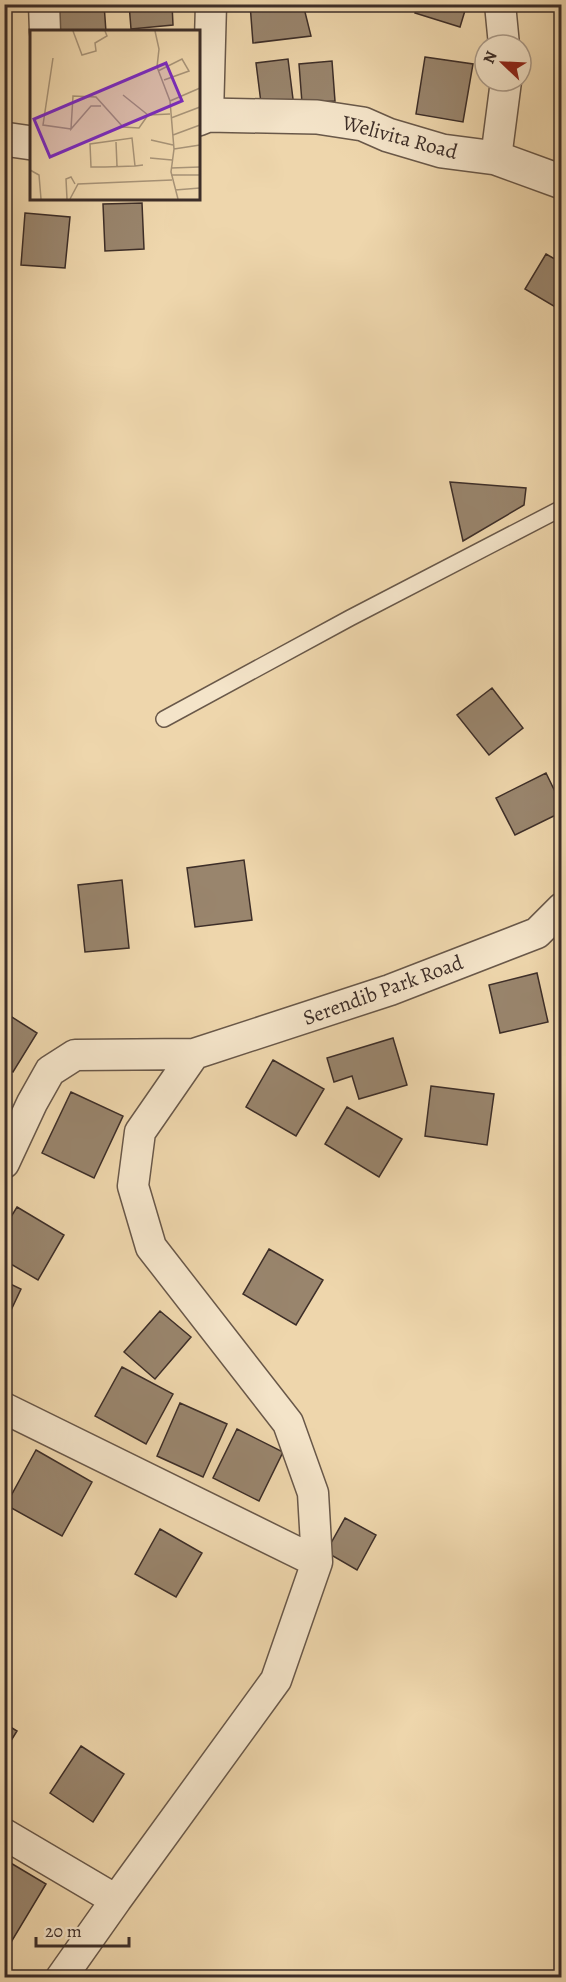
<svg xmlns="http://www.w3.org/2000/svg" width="566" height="1982" font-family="Alegreya,serif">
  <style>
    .building { fill: #99856d; stroke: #3d2e28; stroke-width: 1.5 }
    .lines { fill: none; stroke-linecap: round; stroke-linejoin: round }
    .service-casing { stroke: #695849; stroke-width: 18 }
    .minor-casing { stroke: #695849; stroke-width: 33 }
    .tertiary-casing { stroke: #695849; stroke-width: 36 }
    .service { stroke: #f4e4c9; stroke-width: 15 }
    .minor { stroke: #f4e4c9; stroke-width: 30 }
    .tertiary { stroke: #f4e4c9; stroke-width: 33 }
    .labels { text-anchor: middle; stroke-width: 4.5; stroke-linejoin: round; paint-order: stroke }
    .street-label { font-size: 21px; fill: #3d2e28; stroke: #f4e4c9 }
    .inset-road { fill: none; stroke: #a79377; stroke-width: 1.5 }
    .view { fill: #7b2cbf; fill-opacity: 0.15; stroke: #7b2cbf; stroke-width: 3 }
    .inset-edge { fill: none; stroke: #3d2e28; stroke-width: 3 }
  </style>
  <rect width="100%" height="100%" fill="#eed6ac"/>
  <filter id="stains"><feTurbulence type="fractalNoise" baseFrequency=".00333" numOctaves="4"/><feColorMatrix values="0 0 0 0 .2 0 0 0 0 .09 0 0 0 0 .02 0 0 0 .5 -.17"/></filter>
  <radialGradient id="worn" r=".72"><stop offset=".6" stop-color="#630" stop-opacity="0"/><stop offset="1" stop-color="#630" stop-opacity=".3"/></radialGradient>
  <path class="building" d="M47,4h57l2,28h-57z
    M129,4h43l1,21 -42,4z
    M250,4h53l8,32 -58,7z
    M418,4h49l-7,23 -45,-14z
    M425,57l48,7 -10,58 -47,-8z
    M288,59l6,48 -32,4 -6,-48z
    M332,61l3,40 -33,2 -3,-39z
    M142,203l2,46 -39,2 -2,-47z
    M25,213l45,4 -5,51 -44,-3z
    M546,254l16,9v48l-37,-22z
    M450,482l76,6 -2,17 -61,36z
    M492,688l31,40 -34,27 -32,-40z
    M546,773l16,33v6l-47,23 -19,-37z
    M244,860l8,60 -57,7 -8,-59z
    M122,880l7,68 -44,4 -7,-67z
    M537,973l11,49 -48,11 -11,-48z
    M4,1012l33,21 -24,39 -9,-6z
    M393,1038l14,47 -48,14 -7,-23 -18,6 -7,-24z
    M273,1060l51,29 -28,47 -50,-29z
    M431,1086l63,8 -7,51 -62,-9z
    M71,1092l52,24 -29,62 -52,-25z
    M347,1107l55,32 -23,38 -54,-33z
    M17,1207l47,28 -26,45 -34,-20v-32z
    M269,1249l54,31 -27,45 -53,-31z
    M4,1281l17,8 -17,36z
    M160,1311l31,26 -36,42 -31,-27z
    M122,1367l51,27 -27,50 -51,-28z
    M180,1403l47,21 -24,53 -46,-21z
    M237,1429l46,23 -24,49 -46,-23z
    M36,1450l56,32 -30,54 -56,-31z
    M345,1518l31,17 -19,35 -31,-18z
    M160,1529l42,24 -26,44 -41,-23z
    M4,1723l13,8 -13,21z
    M81,1746l43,28 -31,48 -43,-29z
    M4,1859l42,25 -39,65 -3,-2z"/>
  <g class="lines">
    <g class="service-casing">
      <path id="service" d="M164,719l186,-101 212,-110"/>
    </g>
    <g class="minor-casing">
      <path id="minor" d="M44,4l1,28
        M500,4l4,41
        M208,115l3,-111
        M496,158l10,-77
        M4,1163l28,-60 18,-32 25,-16 119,-1 196,-64 147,-57 25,-25
        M4,1408l313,154 -4,-69 -25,-70 -137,-176 -18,-61 7,-54 54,-78
        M4,1834l112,66 160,-220 41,-118
        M61,1978l55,-78"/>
    </g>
    <g class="tertiary-casing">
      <path id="tertiary" d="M198,119l10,-4 109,2 46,7 25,11 54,16 54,7 66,24
        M4,139l28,4"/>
    </g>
    <use href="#service" class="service"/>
    <use href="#minor" class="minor"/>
    <use href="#tertiary" class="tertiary"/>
  </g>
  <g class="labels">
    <g class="street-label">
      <text transform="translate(400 137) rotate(15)" y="7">Welivita Road</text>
      <text transform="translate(383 990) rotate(-20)" y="7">Serendib Park Road</text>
    </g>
  </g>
  <g transform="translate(30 30)">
    <rect width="170" height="170" fill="#eed6ac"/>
    <path class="inset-road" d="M43,1l9,24 14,-4 -1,-8 12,-7 -2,-5M125,1l4,18 -2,18 13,34 4,48 -3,23 7,27M23,28l-10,67 28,4M128,41l24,-12 7,12 -25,9M93,65l25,20M140,71l30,-13M71,76h-10l-20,23 2,-33 23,1 27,30 16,1 9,-13 22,-1M141,88l29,-11M143,105l27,-10M121,110l22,5M86,112l1,24M144,119l26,-4M120,128l22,2M105,136l-3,-28 -42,6 1,23h14l30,-1 8,-1M141,138l29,-1M0,140l9,5 2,24M141,145h29M145,160l25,-2M37,169l-1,-20 5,-2 4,7M40,169l8,-15 94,-4"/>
    <path class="view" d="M136,33l16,38 -132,56 -16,-38z"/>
    <rect width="170" height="170" class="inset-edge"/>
  </g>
  <rect width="566" height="1982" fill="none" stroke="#eed6ac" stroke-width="24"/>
  <rect x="6" y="6" width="554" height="1970" fill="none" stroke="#3d2e28" stroke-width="3"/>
  <rect x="12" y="12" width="542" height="1958" fill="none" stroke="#3d2e28" stroke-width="1.5"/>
  <g transform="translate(503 63) rotate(293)"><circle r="28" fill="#f4e4c9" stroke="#ab9b89" stroke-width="1.5"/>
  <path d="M0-4.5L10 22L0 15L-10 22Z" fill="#8f2418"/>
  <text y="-9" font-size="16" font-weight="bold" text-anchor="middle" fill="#3d2e28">N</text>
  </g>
  <path d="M36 1937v9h93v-9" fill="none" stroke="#3d2e28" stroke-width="3"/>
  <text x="45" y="1937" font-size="18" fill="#3d2e28" stroke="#f4e4c9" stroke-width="4.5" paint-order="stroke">20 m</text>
  <rect width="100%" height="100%" filter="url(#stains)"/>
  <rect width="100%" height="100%" fill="url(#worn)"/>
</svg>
